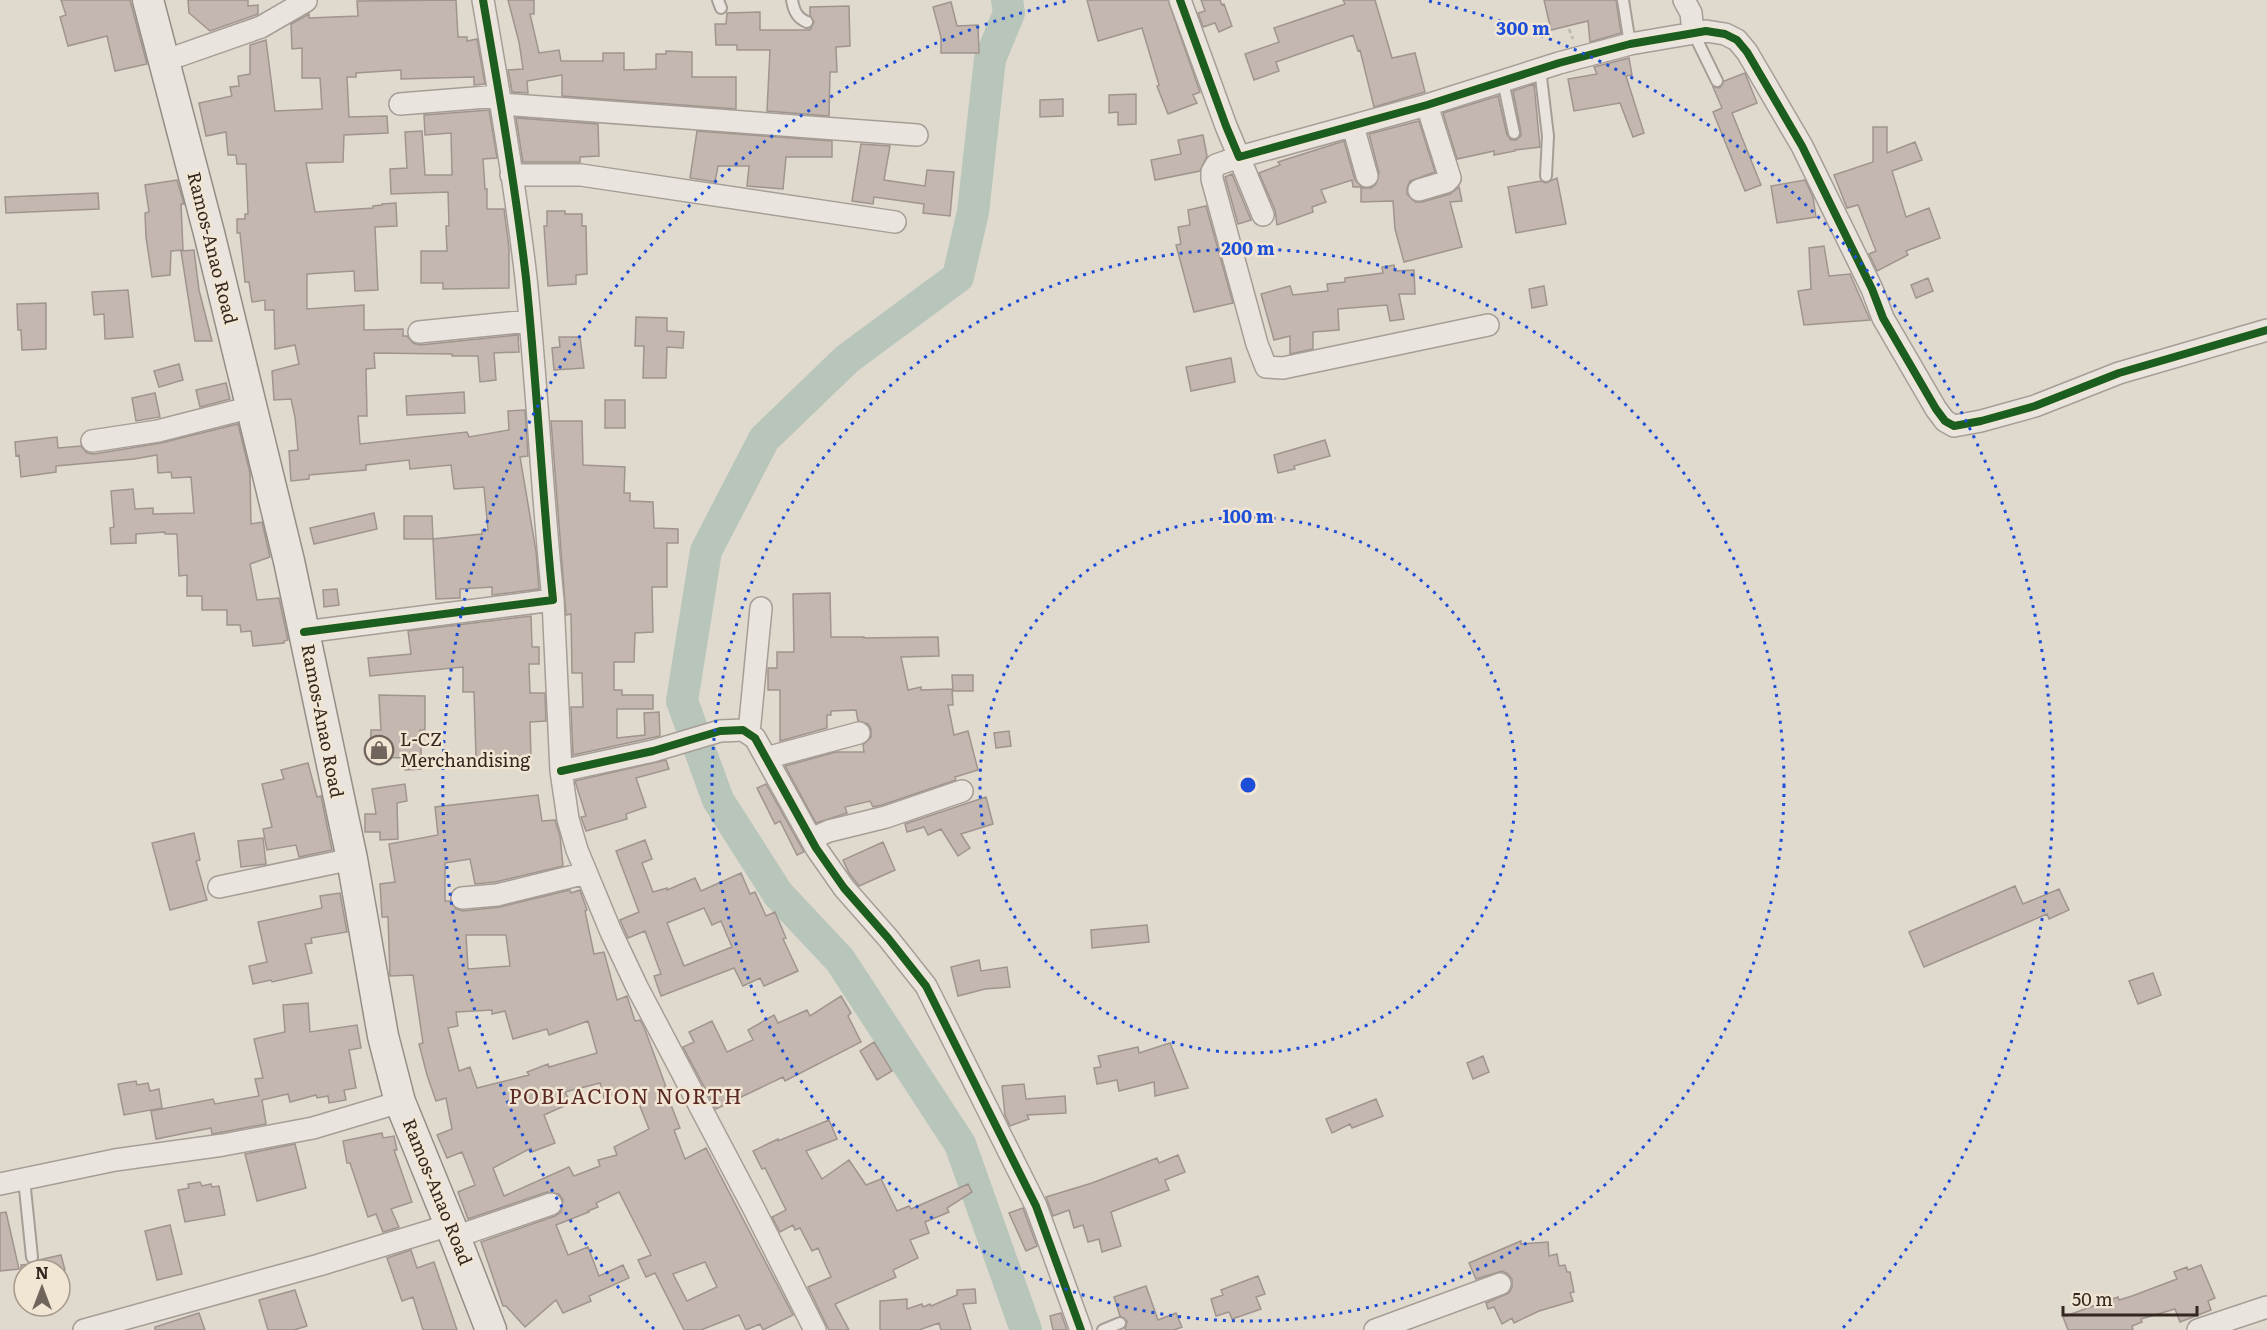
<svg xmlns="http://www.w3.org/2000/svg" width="2267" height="1330" font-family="Literata,serif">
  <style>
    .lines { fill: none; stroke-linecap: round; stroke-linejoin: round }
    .river { stroke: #b7c5bb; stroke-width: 32 }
    .building { fill: #c3b7af; stroke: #a0958e; stroke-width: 1.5; fill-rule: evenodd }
    .service-casing { stroke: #a69e96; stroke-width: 14 }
    .minor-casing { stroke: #a69e96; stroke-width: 24 }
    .secondary-casing { stroke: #958e86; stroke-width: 33 }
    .path { stroke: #c1bbb5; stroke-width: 3; stroke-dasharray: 4.5 3; stroke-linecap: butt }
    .service { stroke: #e9e5de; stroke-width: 10 }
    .minor { stroke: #e9e5de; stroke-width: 21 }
    .secondary { stroke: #e9e5de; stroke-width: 30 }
    .cycleway-casing { stroke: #f1e5d4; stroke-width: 11 }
    .cycleway { stroke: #1b5e20; stroke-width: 8 }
    .ring { fill: none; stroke: #1d4ed8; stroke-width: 3; stroke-dasharray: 3 6 }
    .labels { text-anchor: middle; stroke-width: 5; stroke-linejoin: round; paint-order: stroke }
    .street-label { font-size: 18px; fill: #332720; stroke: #f1e5d4 }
    .poi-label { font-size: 18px; fill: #332720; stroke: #f1e5d4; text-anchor: start }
    .quarter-label { font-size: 21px; letter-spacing: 1.5px; fill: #5a2925; stroke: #f1e5d4 }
    .centre { fill: #1d4ed8; stroke: #f1e5d4; stroke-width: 3 }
    .ring-label { font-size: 18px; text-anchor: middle; font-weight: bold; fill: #1d4ed8; stroke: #f1e5d4; stroke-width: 5; stroke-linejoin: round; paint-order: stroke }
  </style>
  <rect width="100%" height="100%" fill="#e0d9ce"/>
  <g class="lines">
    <path class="river" d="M1007,0l2,13 -19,46 -17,153 -15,65 -111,82 -83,80 -58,112 -24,150 36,99 60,94 62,66 120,184 66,186"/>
  </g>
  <path class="building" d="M61,0h69l17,64 -32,7 -8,-35 -39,10 -8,-29 6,-2z
    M188,0h60v6l10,-1v9l-48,17 -21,-18z
    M456,0l2,37h9v4l10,-2 8,45 -11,1v-8l-73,2v-9l-45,3v4h-9l2,40 38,-1 1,17 -44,2 -1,27 -37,1 9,49 58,-4v-2l9,-1v-1l14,-1 1,23 -22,1 3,63 -23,1 -1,-20 -47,3v35l57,-4v25l39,-1v7h4l6,7 7,2 98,-10 1,17 -25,1 2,27 -16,2 -2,-26h-26v-2l-78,-1 1,15 -9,1 1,47h-9l2,28 107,-12 2,5 40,-7 -1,-19 17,-1 3,46 -8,1 16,94 3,38 -47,6v-8l-32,2v9l-24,1 -3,-60 49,-5v-4h6l-4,-43 -30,2 -3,-24 -41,4 -1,-9 -43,5v5l-57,5v4l-18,2 -2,-30 9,-1 -3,-33 -4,-18 -17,1 -2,-29 27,-7 -4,-19 -20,4 -1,-39h-9v-10l-13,2 -3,-20h-4l-5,-49h-3v-14h8v-5h3l-2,-50h-9l-1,-9h-8l-2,-23 -20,4 -7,-33 33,-7 -2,-9 9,-1 -1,-10 12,-2v-29l16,-5 9,71 47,-2 -2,-31h-18v-30l-10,1 -1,-25 18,-10v4l49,-2 -1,-15z
    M508,0h26v14h-4l9,39 20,-3 2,11h42v-8h21v17l32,-1v-15h10v-3l26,1v25h44v32l-174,-13v-21l-35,6 1,12 -16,-1 -4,-22 15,-1 -4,-27z
    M1087,0h81l32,92 -7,3 4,8 -29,11 -11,-28 2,-1 -17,-57 -44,13z
    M1201,0h19l2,5 2,-1 8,22 -13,6 -4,-9 -12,4 -5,-14 7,-2z
    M1343,0h32l17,58 23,-5 10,39 -51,15 -14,-57 -2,1 -5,-16 -77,27 3,9 -25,9 -9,-26 34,-12 -5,-14 71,-24z
    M1544,0h72l5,33 -31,9 -2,-21 -37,9z
    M951,2l6,24 21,-1 1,28h-38v-16l-8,-30z
    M849,6l1,40 -14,1 1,25h-7l-1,44 -62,-5 3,-61h-33v-5h-21l-1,-21h11l1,-11 33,-1v18h50l4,-8 -4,-7v-8z
    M1629,58l3,17 -6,1 18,57 -11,4 -13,-34 -46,8 -6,-32 29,-5 -3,-7z
    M1745,73l12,30 -25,10 29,72 -16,6 -32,-79 9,-4 -9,-21 7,1 4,-7z
    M1534,84l6,63 -25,3v1l-21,4v-4l-37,8 -14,-46 55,-17 9,39 4,5h5l5,-4v-4l-8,-41z
    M1136,94v30l-18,1v-13l-9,1v-18z
    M1063,99v17l-23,1v-17z
    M489,110l8,48 -14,1 2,30h2v20h17l5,39v40l-66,1v-6h-22v-32h26l-1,-25h3l-1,-34 -57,2 -1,-25 17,-1 -2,-36 17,-1 3,44h27l-1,-42 -26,2 -1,-20z
    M516,118l82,6 1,32 -19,1v5h-57z
    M1419,121l16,51 -25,9 -3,7v6l8,8h7l28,-8 9,-7 3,14 -12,1 12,45 -58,15 -9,-33 -2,-28 -32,1v-15h-8l-1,-7 -31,10 5,12 -14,5 1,5 -36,13 -2,-15 -16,-37 21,-8 -2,-3 66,-21 11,39 8,8h8l5,-4 3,-11 -10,-39z
    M1873,127h14v26l28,-11 7,18 -30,11 14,46 23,-9 11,30 -34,13 2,4 -31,16 -8,-17 7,-3 -18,-46 -11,3 -13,-33 39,-13z
    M697,131l135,10v16h-46l-3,32 -36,-3 2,-20h-31l-3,16 -25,-4z
    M1203,135l4,21 -7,15 -45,9 -4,-20 30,-6 -3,-14z
    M861,144l29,2 -6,34 41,6 2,-16 27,2 -4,44 -27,-3 1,-9 -50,-7 -1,7 -21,-3z
    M1232,174l19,46 -13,4 -13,-47z
    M1557,178l9,46 -50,9 -8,-46 33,-6 5,2z
    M177,180l7,24h-3l2,46 -12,1 -1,24 -18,2 -6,-40 -1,-24 4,-1 -4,-27z
    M1805,180l8,17 3,20 -39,6 -6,-37z
    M98,193l1,16 -93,4 -1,-16z
    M1206,206l27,97 -39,9 -18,-67 5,-1 -3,-17 12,-2 -2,-15z
    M547,211h18v3h17v12h4l1,48 -11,1v9l-28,2 -4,-60h3z
    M1824,246l5,30 21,-2 20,46 -66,5 -6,-34 13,-2 -2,-41z
    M194,250l5,40 13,51h-17l-14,-90z
    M1394,265l1,6 19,-1 1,24h-16l5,25 -14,2 -3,-16 -49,4 1,21 -26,2v17l-23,5v-18l-16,4 -13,-46 29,-8 3,9 35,-4 -1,-7 18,-2v-4l38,-5 -1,-6z
    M1928,278l5,13 -17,7 -5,-13z
    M1544,286l3,19 -15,3 -3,-19z
    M128,290l5,47 -28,2 -1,-25 -10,1 -2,-23z
    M46,303v46l-24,1 -1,-20h-3l-1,-26z
    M636,317l31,1v13l17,1 -1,16 -16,-1 -1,31h-23l1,-32h-9z
    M559,337h21l4,31 -30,2 -2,-22 8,-1z
    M1231,358l4,24 -44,9 -5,-24z
    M179,364l4,16 -24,7 -5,-16z
    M226,383l4,16 -30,8 -4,-17z
    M464,392l1,21 -58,2 -1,-19z
    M155,393l5,24 -24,4 -4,-23z
    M605,400h20v28h-20z
    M551,421h31l1,44 42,2 -1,26h6v8l23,1 1,26 24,1v14h-11v44h-15l1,45 -18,1 -1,29h-20v28h8v5h31v14h-36v29l28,-3 -1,-22 15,-1 1,24 -87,19 -2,-48h12l-1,-34h-10l-1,-59 -5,1z
    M238,424l12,49 1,51 11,-2 8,35 -20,7 7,36 22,-2 9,42 -4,1v2l-31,3 -2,-15 -10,1 -1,-7h-13v-15h-25v-14h-15v-21l-8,1 -2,-42h-12v-2l-29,2v9l-25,1 -1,-16 4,-1 -3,-36 22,-2 2,20 18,-1v6l41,-1 -3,-36 -19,1 -1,-6 -13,1 -1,-18 -23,4 -78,7v6l-35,5 -2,-22 -3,1 -1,-14 42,-5 1,11 23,-2 6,7 7,1 67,-11z
    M1325,440l5,16 -36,10 1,3 -17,4 -4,-18z
    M374,513l3,16 -63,15 -4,-16z
    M404,516h28l1,23h-29z
    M337,589l2,16 -15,2 -1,-17z
    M830,593l1,44h33v1l74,-1 1,19 -38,1 7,33 13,-3v3l31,-1 1,16h-5l6,30 14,-4 10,39 -23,7 1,3 -74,25 -9,2 -3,-6 -25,6 2,6 -31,10 -31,-57 51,-14h28l-1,-7 8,-8v-8l-3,-5 -10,-3 -2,-11 -25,1v4h-4v13l-47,13v-51h-12v-22h9v-16h17l-1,-58z
    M531,616l1,31h7v17h-10l1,29h15l1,28 -16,1 1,34 -55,1 -2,-65h-11v-25l-93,9 -2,-18 43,-4 -3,-23z
    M952,675h21v16h-20z
    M379,695l46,1v34h-5l2,39 -17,1 -1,-12 -34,-1 1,-27h10z
    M1009,731l2,15 -15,2 -2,-15z
    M666,760l3,9 -33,9 10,29 -20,7 1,5 -41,12 -5,-14 5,-1 -11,-35z
    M308,763l9,34 4,-1 11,54 -33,7 -3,-12 -29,5 -4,-21 9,-2 -10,-43 22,-5 -3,-9z
    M405,784l2,17 -10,2 1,36 -18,1v-8h-15v-18h11l-4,-25z
    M766,784l38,68 -7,3 -17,-34 -5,3 -18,-36z
    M538,795l4,26 13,-1 5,16 3,30 -68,16 -20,2 -5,-25 -25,4v38h5l6,8 7,2 37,-4 70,-17 1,3 9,-3 7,20 -2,1 9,43 10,-2 13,48 10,-4 8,25 5,-1 4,7 22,60h-2l16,41 -6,2 11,29 21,-11 87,167 -30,15 -3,-6 -14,6 -7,-15 -38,15h-17l-29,-57 -9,4 -8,-17 13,-5 -32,-63 -23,11 2,4 -10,4 1,1 -33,13 12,30 20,-8 11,29 24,-11 6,13 -40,18 2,5 -28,12 -7,-13 -31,27 -19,-21h-3l-22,-64 74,-26 6,-4 2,-12 -4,-6 -12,-2 -79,27 -10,-27 17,-7 -13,-33 -15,6 -10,-23 15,-6 -6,-31 -10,3 -9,-26 -8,-31 4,-1 -10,-68 -23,1 -2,-59h-6l-2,-33 15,-2 -6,-38 49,-9 -3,-28zM466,935h40l4,31 -42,3zM492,1010v4l13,-3 8,28 34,-10 2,6 39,-14 9,32 -48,14 -1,-3 -21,8 2,3 -52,13 -7,-21 -11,4 -11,-43 10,-2 -2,-14zM600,1083l4,15 29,-9 16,40 -35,18 3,8 -19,5 2,6 -26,10 -5,-9 -65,29 -11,-28 38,-20 1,4 23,-9 -11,-28 27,-12 -6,-11zM705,1262l12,25 -30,14 -14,-27z
    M986,797l7,27 -32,10 9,14 -12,8 -17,-27 -13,6 -4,-8 -17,5 -2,-8z
    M194,833l6,27 -4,1 11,39 -37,10 -18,-67z
    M263,838l3,26 -25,3 -3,-26z
    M645,840l7,19 -10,4 11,29 14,-4v2l28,-12 6,13 40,-18 9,21 5,-2 11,24 9,-4 11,26 -3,1 15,32 -34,15 -4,-8 -17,8 -9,-18 -73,28 -7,-20 7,-2 -16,-43 -17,7 -8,-18 19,-8 -23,-61zM704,908l8,17 9,-4 11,26 -48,19 -17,-43z
    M883,842l12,28 -36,16 -10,-13 -6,-13z
    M2015,886l8,18 36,-15 10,21 -20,9 -2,-5 -123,53 -15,-35z
    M340,893l7,39 -36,6 1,5 -7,1 7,29 -40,9 -1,-2 -18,4 -4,-18 18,-4 -9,-40 64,-14 -2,-12z
    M1147,925l2,17 -57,6 -1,-18z
    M979,960l2,11 26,-4 3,20 -25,2 -27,7 -7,-29z
    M2153,973l8,22 -23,9 -9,-23z
    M841,996l10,17 -3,3 13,26 -76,39 -2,-4 -67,32 -33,-62 11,-5 -5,-10 23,-11 15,31 26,-12 -5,-10 26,-15 4,8 29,-13 3,6z
    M308,1003l2,29 47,-7 4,23 -12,2 7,38 -12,2 2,10 -17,3 -1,-7 -11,2 -1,-3 -26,7 -2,-8 -26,6 4,24 -54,10 -1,-6 -55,11 -5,-28 62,-12 2,5 44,-8 -4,-17 8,-1 -9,-39 31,-7 -2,-27z
    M874,1042l18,29 -15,9 -17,-29z
    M1170,1043l18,45 -33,8 -1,-14 -35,9 -2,-11 -20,4 -3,-16 7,-1 -3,-11 40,-9 1,6z
    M1483,1056l6,16 -16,7 -6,-16z
    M136,1081l1,4 11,-2 2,8 9,-2 3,19 -38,7 -6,-31z
    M1024,1084l2,15 39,-3 1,17 -39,2 2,4 -19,7 -5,-11 -3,-29z
    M1376,1099l7,17 -31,12 -2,-4 -18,9 -6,-14z
    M829,1120l8,19 -31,12 16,28 27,-19 17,25 15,-6 16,32 12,-5 2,3 57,-25 4,8 -25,16 2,4 -24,10 4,11 -19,7 8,18 -25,12 3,7 -61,27 14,26h-20l-2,-4 -19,-39 23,-10 -13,-29 -6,3 -12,-23 -5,2 -2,-5 -13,7 -8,-15 14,-7 -21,-42 -3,1 -9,-18 25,-12v2z
    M382,1133l1,5 11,-2 3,14h-3l18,52 -21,7 8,18 -16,5 -7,-18 -8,3 -18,-54h-3l-4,-22z
    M295,1144l11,44 -49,13 -12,-47z
    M1178,1155l7,17 -20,8 4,10 -58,22 10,34 -19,6 -3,-13 -11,3 -5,-17 -9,3 -5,-18 -16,6 -7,-19 46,-14 65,-25 2,5z
    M200,1182l2,4 9,-2 1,3 7,-1 6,29 -40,7 -7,-32 11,-2 -1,-4z
    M1023,1208l14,38 -11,5 -17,-38z
    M6,1212l13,57 -19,2v-58z
    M170,1225l12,49 -25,6 -12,-49z
    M1521,1241v3l27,-2 1,14 8,-2 2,12 6,-1 2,7h3l4,20 -4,1 3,8 -34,10 -25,12 -2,-5 -10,6 -8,-17 -6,2 -2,-6 23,-10 3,-6v-8l-4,-5 -6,-3 -26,8 -7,-16z
    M411,1250l6,18 17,-6 23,68h-34l-10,-33 -11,4 -15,-43z
    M61,1255l4,15h-44v-5l12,-1 6,-4z
    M2201,1265l14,33 -7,3 3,9 -31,12 -5,-13 -34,10 1,3 -10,4 1,4h-65l-5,-13 55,-20 1,3 13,-4 45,-17 -3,-7 13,-5 1,3z
    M1258,1276l7,18 -9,3 5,12 -29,10 -3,-7 -13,4 -5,-17 12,-4 -2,-5z
    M1146,1286l12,34 18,-7 6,14 -8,3h-49l2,-9 -7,-5 -6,-19z
    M975,1289l1,14 -13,1 8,26h-30l-2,-7 -20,7h-39v-29l27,-2v10l15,-5 1,3 7,-3 1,2 26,-11v-5z
    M295,1290l12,36 -13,4h-26l-9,-30z
    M199,1313l6,17h-50v-3z
    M1061,1313l6,17h-14l-3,-14z"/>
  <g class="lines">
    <g class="service-casing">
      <path id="service" d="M718,0l3,8
        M792,0c2,11 5,18 15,22
        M1623,0l7,44
        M1693,32l24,49
        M1540,69l8,67 -2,40
        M1503,81l11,52
        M24,1179l8,78
        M1103,1330l17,-7"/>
    </g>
    <g class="minor-casing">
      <path id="minor" d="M1180,0l46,126 13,31 188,-52 132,-42 71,-19 76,-13 19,3 12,6 10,12 55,94 70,143 11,29 53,91 9,12 9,5 27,-5 54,-15 84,-33 148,-43
        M1684,0l7,13 2,19
        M164,61l97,-34 45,-26
        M400,104l99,-8
        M500,104l417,31
        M1353,126l14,50
        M511,175h70l314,47
        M1419,190l27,-8 4,-4 -23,-73
        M1263,215l-24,-58 -23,8 -4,7v7l45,165 9,23 17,1 205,-43
        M419,332l110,-11
        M92,441l66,-10 94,-24
        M553,600l8,171 7,48 9,31 34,82 26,55 117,222 61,121
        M304,632l249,-32c-11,-107 -16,-215 -27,-322 -11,-93 -27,-186 -43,-278
        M749,733l12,-125
        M766,758l93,-25
        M561,771l92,-20 67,-20 23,-1 12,8 61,110 28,40 44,50 38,48 110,220 45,124
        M811,839l18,-8 57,-14 76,-26
        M219,887l133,-28
        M462,898l35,-3 89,-22
        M0,1184l115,-24 108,-15 90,-17 87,-26
        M455,1237l96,-33
        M84,1330l235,-65 131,-40
        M1375,1330l125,-46
        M2198,1330l69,-23"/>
    </g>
    <g class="secondary-casing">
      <path id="secondary" d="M148,0l61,233 80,328 63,298 31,177 17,66 55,135 36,93"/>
    </g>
    <path class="path" d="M1569,29l4,10"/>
    <use href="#service" class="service"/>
    <use href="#minor" class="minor"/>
    <use href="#secondary" class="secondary"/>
    <g class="cycleway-casing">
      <path id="cycleway" d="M1180,0l46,126 13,31 188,-52 132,-42 71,-19 76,-13 19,3 12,6 10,12 55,94 70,143 11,29 53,91 9,12 9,5 27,-5 54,-15 84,-33 148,-43
        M304,632l249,-32c-11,-107 -16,-215 -27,-322 -11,-93 -27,-186 -43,-278
        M561,771l92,-20 67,-20 23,-1 12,8 61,110 28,40 44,50 38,48 110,220 45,124"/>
    </g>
    <use href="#cycleway" class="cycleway"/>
  </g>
  <g class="ring">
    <circle cx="1248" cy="785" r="268"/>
    <circle cx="1248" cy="785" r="536"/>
    <path d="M654 1329A805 805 0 0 1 1067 1M1429 1A805 805 0 0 1 1842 1329"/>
  </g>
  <defs>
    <g id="shop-ring" transform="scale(1.5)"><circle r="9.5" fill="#f1e5d4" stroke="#70655d" stroke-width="1.5"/><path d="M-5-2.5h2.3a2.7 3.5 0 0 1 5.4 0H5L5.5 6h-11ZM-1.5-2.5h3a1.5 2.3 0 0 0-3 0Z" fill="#70655d"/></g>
  </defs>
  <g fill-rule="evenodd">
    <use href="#shop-ring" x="379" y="750"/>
  </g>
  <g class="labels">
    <g class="street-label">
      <text transform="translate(212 248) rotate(76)" y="6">Ramos-Anao Road</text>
      <text transform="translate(322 721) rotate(79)" y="6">Ramos-Anao Road</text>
      <text transform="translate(437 1192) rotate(68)" y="6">Ramos-Anao Road</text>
    </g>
    <g class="poi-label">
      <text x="400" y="746">L-CZ<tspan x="400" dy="21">Merchandising</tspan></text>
    </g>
    <g class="quarter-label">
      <text x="626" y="1104">POBLACION NORTH</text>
    </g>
  </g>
  <circle cx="1248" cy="785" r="9" class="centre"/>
  <g class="ring-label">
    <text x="1523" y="35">300 m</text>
    <text x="1248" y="255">200 m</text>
    <text x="1248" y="523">100 m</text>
  </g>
  <g transform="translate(42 1288)"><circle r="28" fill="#f1e5d4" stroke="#a5998c" stroke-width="1.5"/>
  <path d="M0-4.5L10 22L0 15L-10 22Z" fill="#70655d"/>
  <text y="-9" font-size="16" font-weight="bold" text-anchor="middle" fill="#332720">N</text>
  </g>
  <path d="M2063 1306v9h134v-9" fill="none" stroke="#332720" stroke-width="3"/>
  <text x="2072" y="1306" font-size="18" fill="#332720" stroke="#f1e5d4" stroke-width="4.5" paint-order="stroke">50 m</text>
</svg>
